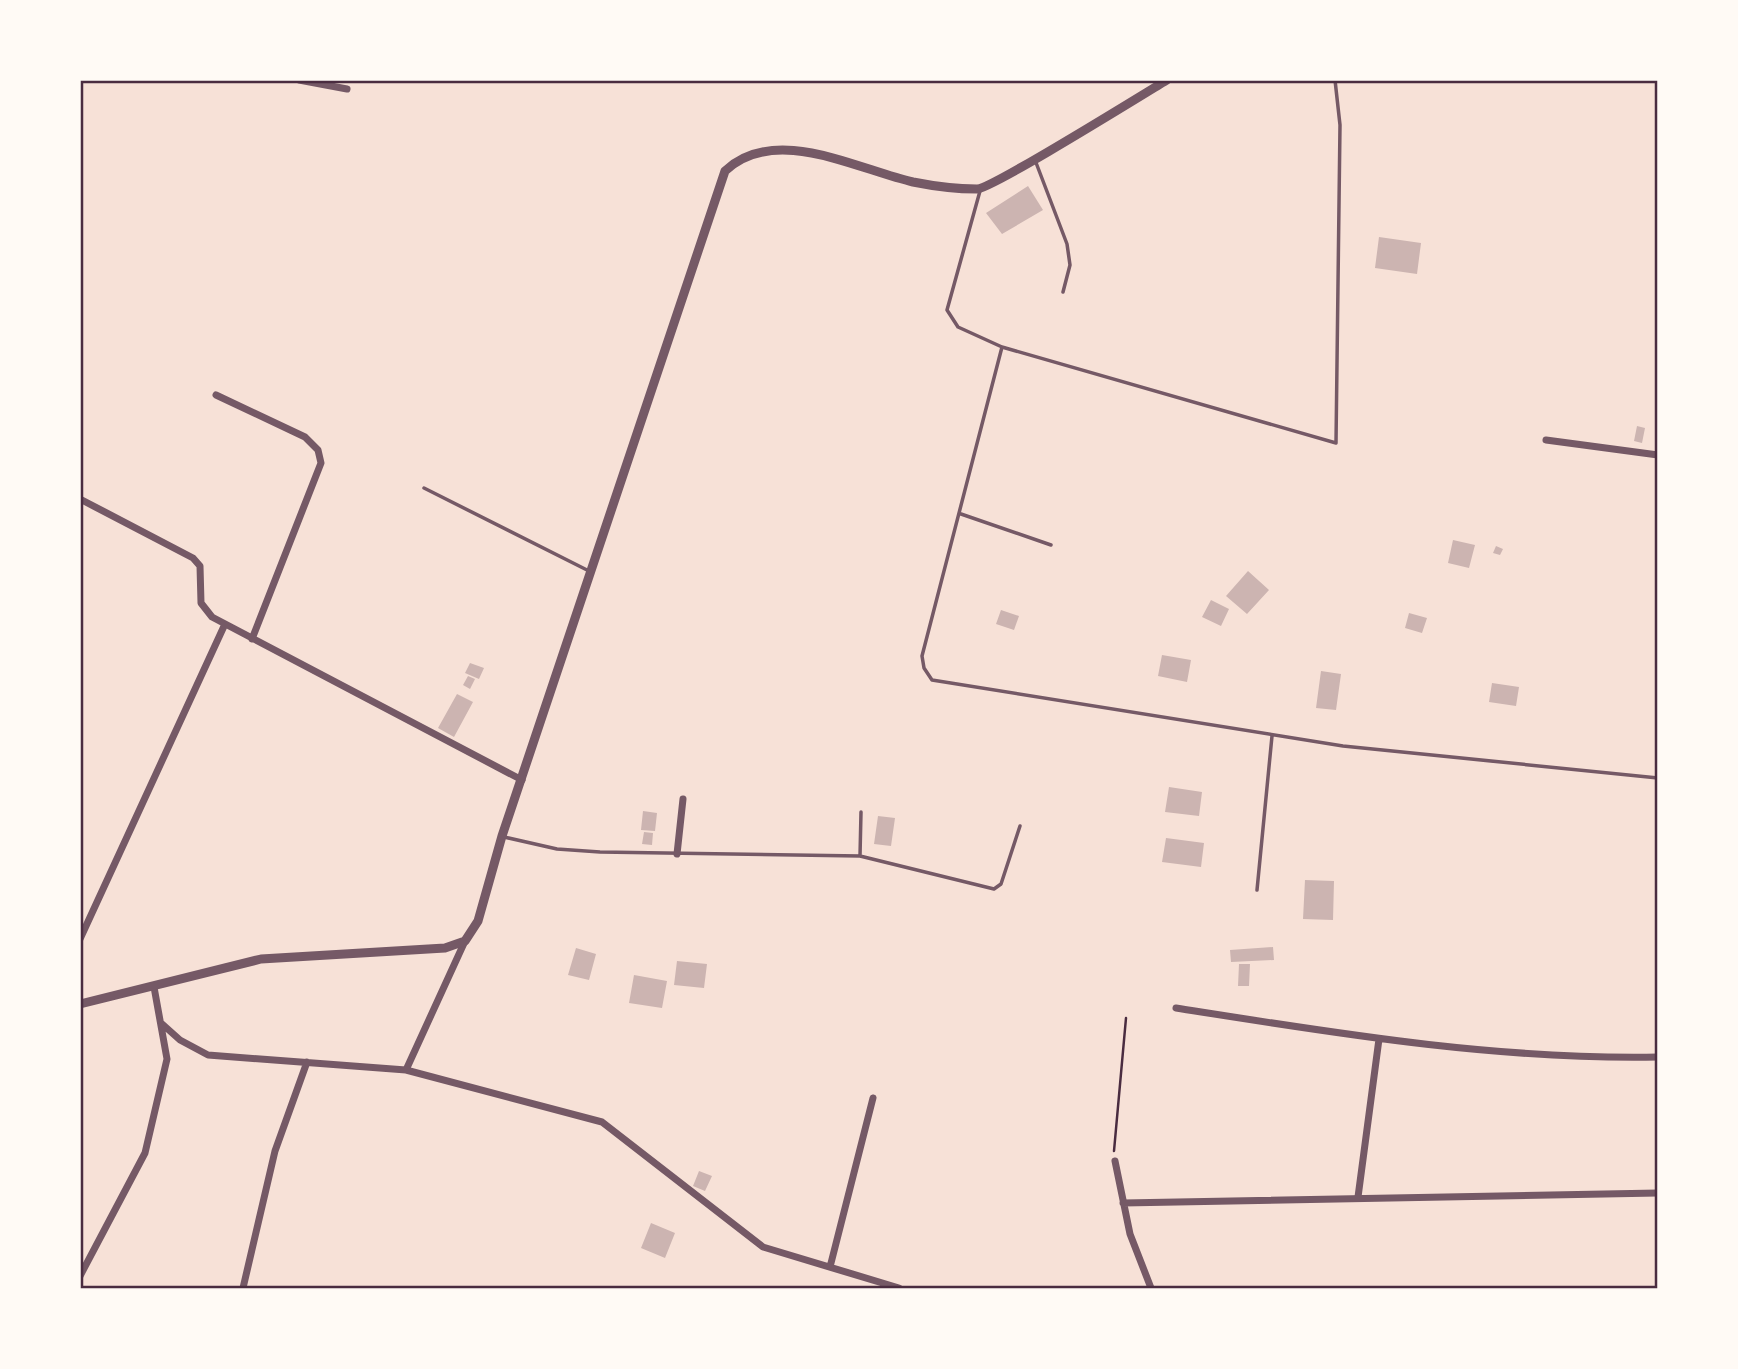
<svg xmlns="http://www.w3.org/2000/svg" width="1738" height="1369" font-family="'IBM Plex Sans',sans-serif">
  <style>
    .building { fill: #ccb4b1 }
    .lines { fill: none; stroke-linecap: round; stroke-linejoin: round }
    .path { stroke: #4a2c40; stroke-width: 2.5 }
    .service { stroke: #755966; stroke-width: 3.5 }
    .minor { stroke: #755966; stroke-width: 7 }
    .tertiary { stroke: #755966; stroke-width: 9 }
    .neatline { fill: none; stroke: #4a2c40; stroke-width: 2.5 }
  </style>
  <rect width="100%" height="100%" fill="#f7e1d7"/>
  <path class="building" d="M1028,186l15,24 -41,24 -16,-21z
    M1379,237l42,6 -4,31 -42,-6z
    M1637,426l8,2 -3,15 -8,-2z
    M1453,540l22,5 -6,23 -21,-5z
    M1496,546l7,3 -3,6 -7,-2z
    M1248,571l21,19 -22,24 -21,-18z
    M1211,600l18,9 -8,17 -19,-9z
    M1001,610l18,6 -5,14 -18,-6z
    M1409,613l18,5 -5,15 -17,-5z
    M1162,655l29,5 -4,22 -29,-6z
    M470,663l14,5 -5,11 -14,-6z
    M1321,671l20,3 -5,36 -20,-2z
    M468,676l7,3 -5,10 -7,-4z
    M1492,683l27,4 -3,19 -27,-4z
    M457,694l16,8 -19,35 -16,-9z
    M1169,787l33,5 -3,24 -34,-4z
    M643,811l14,2 -2,18 -14,-1z
    M878,816l17,2 -4,28 -17,-2z
    M644,832l9,1 -1,12 -10,-1z
    M1166,838l38,5 -3,24 -39,-5z
    M1305,880l29,1 -1,39 -30,-1z
    M1273,947l1,13 -43,2 -1,-12z
    M576,948l20,6 -7,26 -21,-5z
    M677,961l30,3 -3,24 -30,-3z
    M1239,964h11l-1,22h-11z
    M634,975l33,6 -5,27 -33,-5z
    M699,1171l13,5 -7,15 -12,-5z
    M651,1223l24,10 -10,25 -24,-10z"/>
  <g class="lines">
    <path class="path" d="M1114,1151l12,-133"/>
    <path class="service" d="M1035,160l32,84 3,21 -7,27
      M980,191l-33,119 11,17 44,20 -80,309 2,12 8,12 411,66 315,32
      M1002,347l334,96 4,-318 -5,-45
      M424,488l165,83
      M961,514l90,31
      M504,837l53,12 43,3 260,4 1,-44
      M860,856l134,33 7,-5 19,-58
      M1257,890l15,-154"/>
    <path class="minor" d="M299,80l48,9
      M216,395l89,42 13,13 3,13 -69,176
      M1546,440l112,15
      M80,499l113,59 7,8 1,37 11,14 310,163
      M677,854l6,-55
      M80,939l145,-315
      M1176,1008c159,25 320,52 482,49
      M161,1023l19,17 28,15 198,15 196,52 161,125 136,41
      M406,1070l59,-129
      M1115,1161l15,73 21,54
      M1358,1197l21,-158
      M1123,1203l535,-10
      M830,1267l43,-169
      M80,1276l65,-123 22,-94 -13,-72
      M243,1288l32,-137 32,-89"/>
    <path class="tertiary" d="M80,1004l181,-45 184,-11 20,-7 13,-20 24,-85 223,-665c50,-47 131,-2 188,11 20,4 44,7 64,7 14,0 165,-94 190,-109"/>
  </g>
  <rect width="1738" height="1369" fill="none" stroke="#fffaf5" stroke-width="164"/>
  <rect x="82" y="82" width="1574" height="1205" class="neatline"/>
</svg>
